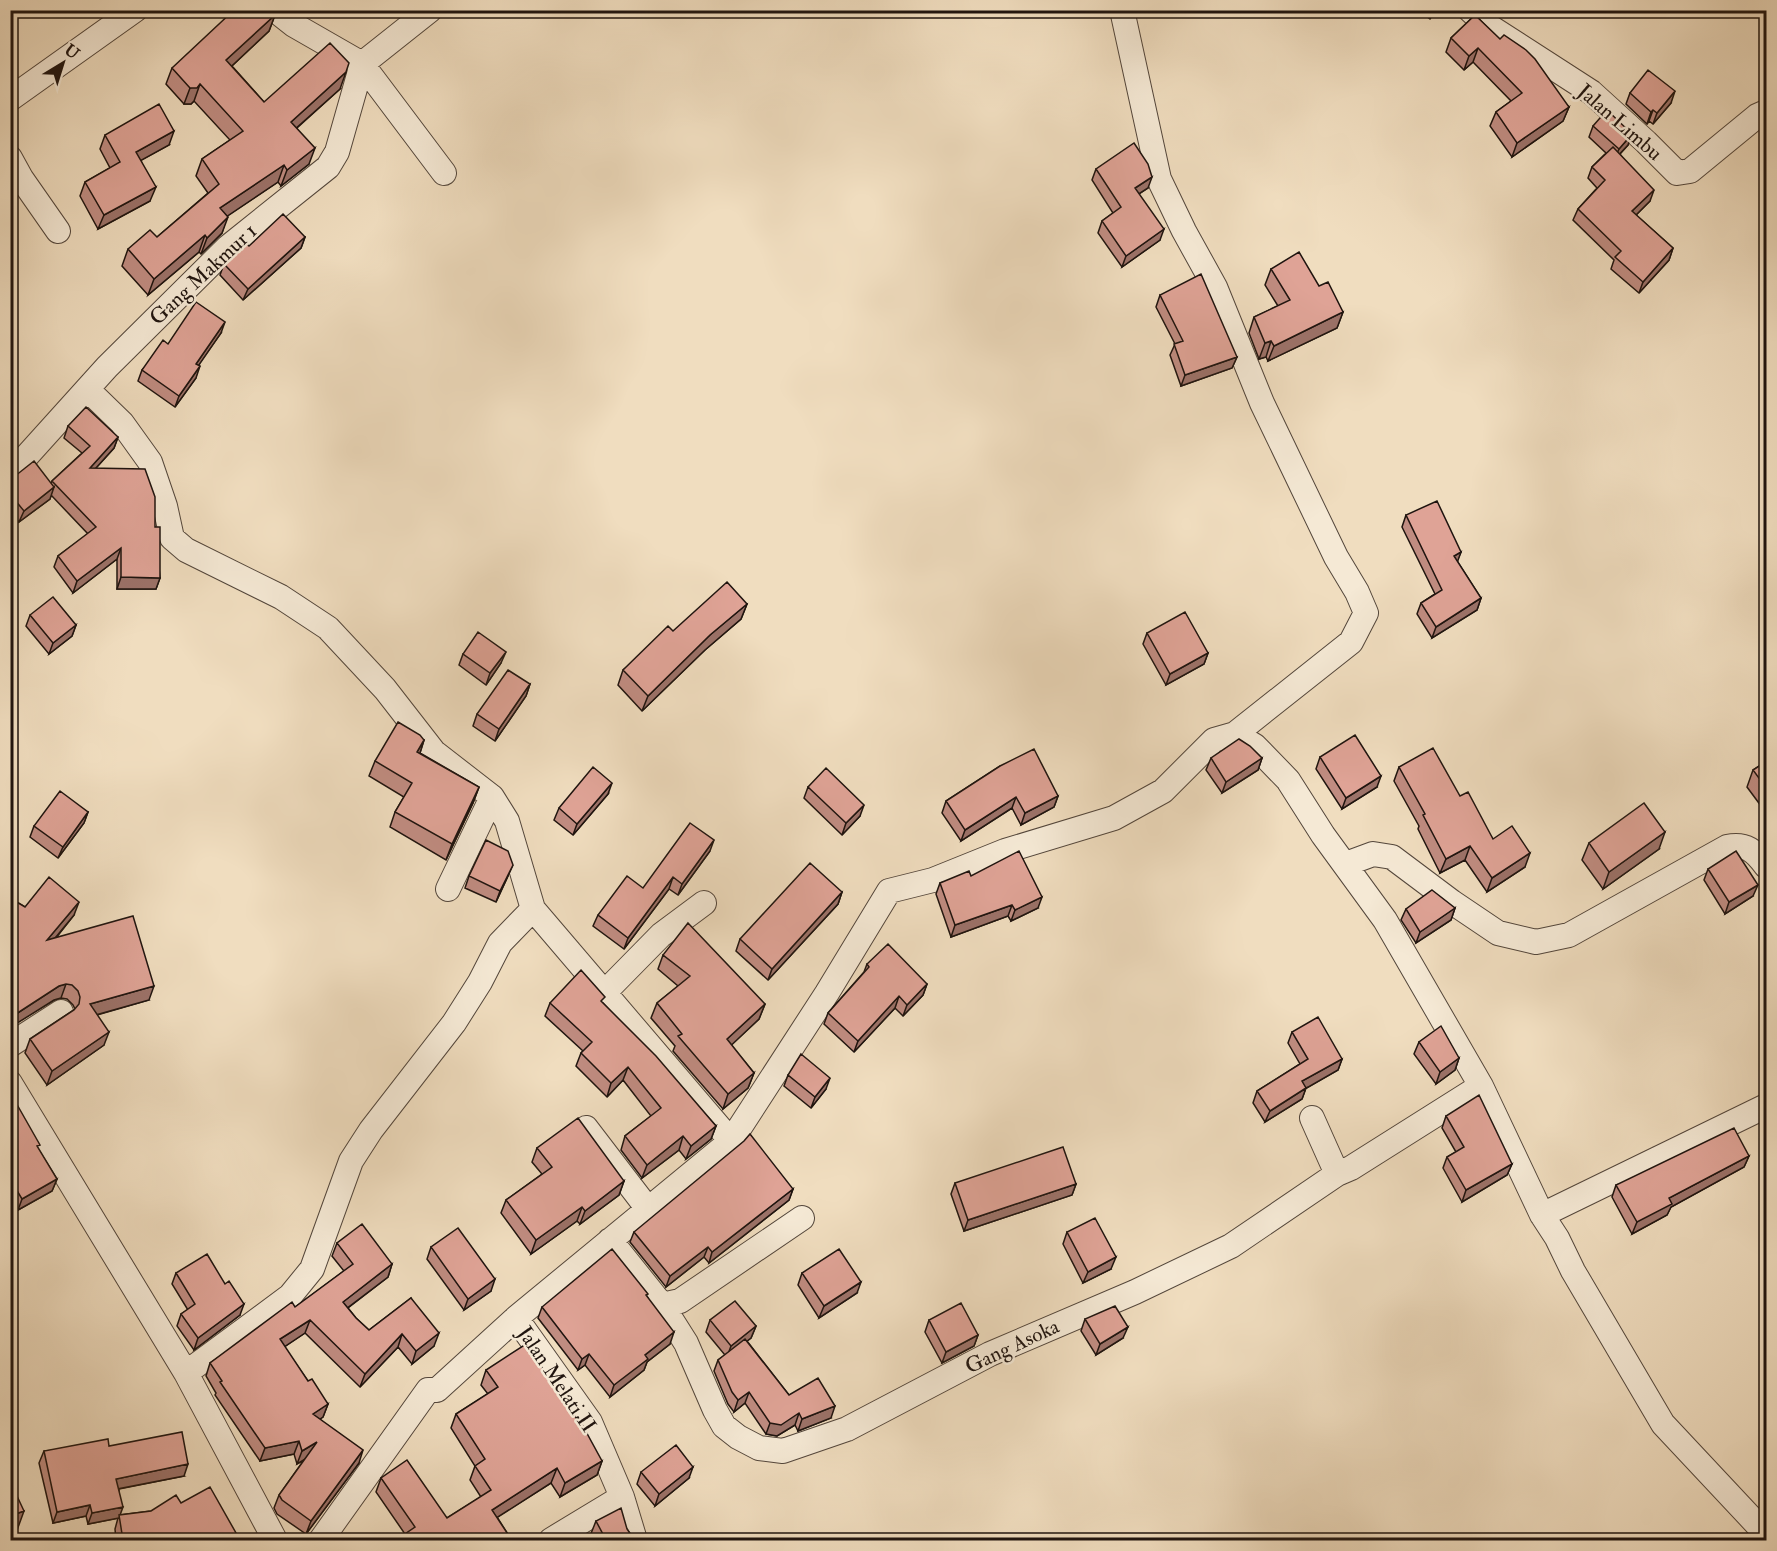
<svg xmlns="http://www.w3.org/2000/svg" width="1777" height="1551" font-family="'IM FELL Double Pica',serif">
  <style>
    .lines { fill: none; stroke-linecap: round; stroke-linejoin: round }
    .minor-casing { stroke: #53463b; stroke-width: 26 }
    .minor { stroke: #f5e9d5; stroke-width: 24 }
    .wall { fill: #c08c81; stroke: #1f140f; stroke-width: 1.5 }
    .shaded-wall { fill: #9c7269; stroke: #1f140f; stroke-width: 1.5 }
    .building { fill: #dfa396; stroke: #1f140f; stroke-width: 1.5 }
    .labels { text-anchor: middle; stroke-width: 5; stroke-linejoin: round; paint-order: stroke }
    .street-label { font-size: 21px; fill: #1f140f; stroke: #f5e9d5 }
  </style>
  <rect width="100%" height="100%" fill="#f0ddbf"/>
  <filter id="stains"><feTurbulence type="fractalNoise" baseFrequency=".00333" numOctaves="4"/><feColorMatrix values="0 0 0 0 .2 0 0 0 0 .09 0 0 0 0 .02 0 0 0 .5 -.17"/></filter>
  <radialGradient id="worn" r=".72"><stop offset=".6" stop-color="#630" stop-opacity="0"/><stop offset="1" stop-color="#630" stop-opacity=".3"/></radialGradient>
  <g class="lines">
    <g class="minor-casing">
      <path id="minor" d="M275,10l19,15 68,39 68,-54
        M1122,10l37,169 25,52 31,56 47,116 74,154 21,35 9,21 -15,29 -116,92
        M1470,10l14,13 107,69 55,50 31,31 13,-2 67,-55 9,-4
        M362,64l82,109
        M10,99l125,-89
        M10,158l11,20 37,53
        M87,389l35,34 28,39 15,44 7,32 14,12 95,47 47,31 57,61 49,63 58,45 15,24 26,88 198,232
        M10,468l14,-9 83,-92 121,-120 100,-80 9,-15 25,-88
        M1346,864l27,-10 19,3 60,45 46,31 38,9 33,-7 158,-88c19,-4 28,4 39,19
        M448,889l44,-92
        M604,993l57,-58 43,-32
        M10,1045l51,-33
        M10,1083l176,290 89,167
        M1312,1118l25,56
        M586,1128l62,81
        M1542,1215l224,-109
        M610,1240l52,65 24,38 29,67 9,16 14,11 21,11 24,3 64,-22 143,-75 145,-62 96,-46 106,-72 14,-6 130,-82
        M662,1305l18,-4 122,-83
        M516,1318l74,104 32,75 13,43
        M186,1373l104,-77 22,-27 39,-108 20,-31 83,-107 26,-41 20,-39 33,-34
        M321,1540l107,-150h9l79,-72 215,-177 96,-148 62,-102 44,-11 72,-29 109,-33 49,-27 51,-51 21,-6 20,12 33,34 35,55 62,85 96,166 61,129 15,23 16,33 90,153 103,110
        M551,1540l71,-43"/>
    </g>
    <use href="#minor" class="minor"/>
  </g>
  <path class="wall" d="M1418,10h18l-6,9z
    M275,15l-6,16 -37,35 32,36 76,-13 -43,39 12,36 -28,22 -3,-4 -51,34 -5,17 -21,21 -2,-2 -51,43 -26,-29 6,-17 29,-12 51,-44 -12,-17 6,-17 28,-19 -36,-39 -3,3h-7l-18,-20 6,-16z
    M1475,15l94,92 -6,14 -51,36 -22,-31 6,-14 15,-11 -38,-39 -9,8 -18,-18 5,-14z
    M1630,93l41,10 -18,21 -4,-3 -2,3 -21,-20z
    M1593,126l39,8 -4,11 -8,9 30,47 -14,14 37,33 -4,12 -30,33 -28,-24 3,-9 -41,-40 5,-11 19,-21 -9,-10 4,-11 14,-14 -17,-16z
    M105,135l64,10 -28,15 9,41 -52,28 -18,-33 5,-14 25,-14 -10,-19z
    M1096,169l52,19 -9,6 21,46 -38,27 -24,-34 4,-12 11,-8 -21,-33z
    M305,237l-4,11 -58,52 -23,-25 4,-11 25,-18z
    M1271,269l48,17 24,26 -6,16 -69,33 -2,-4 -7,2 -10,-26 5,-16 24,-11 -13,-21z
    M1160,295l77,62 -5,11 -51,18 -11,-31 5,-11 -19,-37z
    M221,333l-23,32 -2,13 -21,29 -37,-26 4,-11 26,-26z
    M68,426l50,11 -4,11 -18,20 59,59 5,51 -4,11h-39v-30l-44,34 -19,-26 4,-11 30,-22 -37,-39 -1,4 -31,23 -9,-11v-31l41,4 1,-3 30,-28 -18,-15z
    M1406,515l55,37 -4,9 24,37 -4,12 -45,28 -15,-24 4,-11 14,-9 -33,-67z
    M747,604l-6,15 -36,31 -63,61 -24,-26 5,-15 50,-39z
    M30,615l46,10 -4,11 -23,18 -23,-28z
    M1147,633l61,20 -4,11 -38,21 -23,-41z
    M463,654l38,9 -15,22 -27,-20z
    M530,684l-4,12 -31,45 -22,-15 4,-12z
    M424,740l-4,13 59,34 -6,16 -27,57 -56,-33 5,-15 9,-15 -35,-21 6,-15z
    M1320,757l57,30 -35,22 -26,-40z
    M1211,758h51l-4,12 -36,23 -16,-23z
    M1767,761v53l-20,-27 6,-17z
    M1000,766l58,30 -4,11 -33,18 -9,-17 -51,33 -19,-28 4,-12z
    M1399,767l61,29 33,43 32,28 -38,25 -22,-32 -25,13 -22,-44 1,-3 -25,-45z
    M808,787l52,29 -18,19 -38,-37z
    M608,794l-35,41 -19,-15 5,-12z
    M88,812l-4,11 -26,35 -28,-21 4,-11z
    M1589,843l70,6 -56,40 -21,-29z
    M710,851l-32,44 -9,-6 -45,60 -31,-23 5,-11z
    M1708,869l45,27 -28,18 -21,-34z
    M469,876h39l-12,26 -31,-14z
    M971,876l67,32 -27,13 -3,-5 -57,21 -15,-43 4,-11z
    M842,892l-4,12 -70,76 -32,-29 4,-12z
    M10,898l15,9 49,8 -18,23 93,62 -52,15 7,30 -57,40 -22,-32 5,-14 45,-30 -2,-4 -6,-6 -6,-1 -7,2 -44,27z
    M1455,908l-4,12 -35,23 -15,-23 5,-11z
    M663,955l102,49 -6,15 -28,26 23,28 -6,15 -25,21 -50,-58 2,-5 -24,-28 6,-15 21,-17 -20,-17z
    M867,964l60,20 -4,11 -20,21 -8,-8 -41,44 -30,-28 4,-11 36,-41z
    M550,1003h53l113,123 -5,13 -25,20 -7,-9 -37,28 -21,-28 4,-14 26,-20 -28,-36 -16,17 -31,-31 5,-13 2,-2 -38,-35z
    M1292,1032l50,27 -4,11 -32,18 -4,11 -37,23 -12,-19 4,-12 43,-27 -12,-21z
    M1419,1042l40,16 -4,12 -19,14 -22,-30z
    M788,1075l38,14 -15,19 -27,-22z
    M10,1104l47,75 -5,12 -34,19 -8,-13z
    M1446,1116l66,48 -5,11 -45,27 -19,-34 4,-11 9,-5 -14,-24z
    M537,1148l87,33 -5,14 -39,29 -3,-3 -46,33 -30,-41 5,-13 36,-26 -10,-12z
    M1749,1156l-5,11 -73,40 -4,8 -35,19 -20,-37 4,-12z
    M955,1183l121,1 -4,11 -108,36 -13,-37z
    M793,1189l-4,11 -80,63 -5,-6 -38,30 -36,-45 4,-10z
    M1067,1232l44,37 -28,14 -20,-39z
    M337,1243l55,21 -4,13 -40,31 8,10 13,12 42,-32 23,48 -22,18 -14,-17 -38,40 -55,-54 -21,14 24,34 20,23 -5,13 -3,2 39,44 -53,71 -29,-20 -3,-6 5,-13 25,-35 -7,4 -3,-10 -34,7 -45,-66 1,-2 -10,-17 4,-13 85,-56 49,-36 -12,-15z
    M431,1247l60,44 -27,19 -37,-51z
    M176,1273l64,42 -46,35 -17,-24 4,-12 7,-4 -16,-26z
    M802,1273l55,20 -38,25 -21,-33z
    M647,1296l23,48 -23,18 -3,8 -34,27 -25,-32 -7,5 -40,-52 4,-11z
    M1085,1319l38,19 -27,17 -15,-24z
    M710,1320l46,6 -5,12 -4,3 42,54 42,23 -33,13 -3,-6 -18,11 -11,-2 -21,-31 -11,9 -6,-8 -14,-33 4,-11 7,-5 -19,-23z
    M929,1320l49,15 -4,11 -32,17 -17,-31z
    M486,1370l116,91 -5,14 -37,22 -9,-14 -54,34 14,22v1h-115l9,-6 -29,-42 5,-14 66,40 34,-21 -11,-17 5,-14 -24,-38 5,-14 32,-20 -7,-9z
    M109,1446l75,30 -65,13 1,26 31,-4 30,-8 59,37h-124l-1,-11 3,-11 -30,6 -2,-8 -33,7 -14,-60 5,-12z
    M641,1472l48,6 -34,28 -18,-22z
    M596,1521l31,8 4,6 8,5h-47l-2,-4z"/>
  <path class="shaded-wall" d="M275,15l-6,16 -49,46 6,-17z
    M1478,48l-5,14 -9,8 5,-14z
    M346,72l-6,17 -55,49 6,-16z
    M200,84l-6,17 -3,3h-7l6,-16z
    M1675,91l-4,12 -18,21 4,-11z
    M1569,107l-6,14 -51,36 5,-14z
    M1653,110l-4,11 -2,3 4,-12z
    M174,131l-5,14 -38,21 5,-14z
    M1632,134l-4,11 -14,15 5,-11z
    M315,148l-6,16 -28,22 6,-16z
    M284,165l-6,17 -64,43 6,-17z
    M1152,177l-4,11 -17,11 4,-11z
    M156,187l-6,14 -52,28 6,-14z
    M1654,190l-4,11 -22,22 4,-12z
    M228,217l-6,16 -21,21 6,-16z
    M1164,229l-4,11 -38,27 4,-11z
    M205,235l-6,17 -51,43 6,-16z
    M305,237l-4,11 -58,52 5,-11z
    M1673,248l-4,12 -30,33 4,-11z
    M1343,312l-6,16 -69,33 6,-15z
    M225,322l-4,11 -29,42 4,-11z
    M1271,341l-5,16 -7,2 6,-16z
    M1237,357l-5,11 -51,18 4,-11z
    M200,366l-4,12 -21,29 4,-11z
    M118,437l-4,11 -28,31 4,-11z
    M54,487l-4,12 -31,23 5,-11z
    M121,548l-4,11 -44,34 4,-12z
    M1461,552l-4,11 -3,-7z
    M121,577l39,1 -4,11h-39z
    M1481,598l-4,12 -45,28 4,-11z
    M747,604l-6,15 -36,31 -63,61 6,-15 62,-61z
    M76,625l-4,11 -23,18 4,-11z
    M506,652l-5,11 -15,22 4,-12z
    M1208,653l-4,11 -38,21 4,-11z
    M530,684l-4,12 -31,45 4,-12z
    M424,740l-5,16 -2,-4z
    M1262,758l-4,12 -36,23 4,-11z
    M1381,776l-4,11 -35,22 4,-11z
    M612,783l-4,11 -35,41 4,-11z
    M479,787l-6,16 -27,57 6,-16z
    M1058,796l-4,11 -33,18 4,-12z
    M1016,797l-4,11 -51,33 4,-11z
    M864,805l-4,11 -18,19 4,-12z
    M88,812l-4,11 -26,35 5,-11z
    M1665,832l-6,17 -56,40 6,-17z
    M714,840l-4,11 -32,44 4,-11z
    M1470,846l-5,14 -25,13 6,-14z
    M1530,853l-5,14 -38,25 5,-14z
    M513,865l-5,11 -12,26 4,-11z
    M673,877l-4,12 -45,60 4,-11z
    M1758,885l-5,11 -28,18 4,-12z
    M842,892l-4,12 -70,76 4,-11z
    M1042,897l-4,11 -27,13 4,-11z
    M79,902l-5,13 -32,39 5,-14z
    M1012,905l-4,11 -57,21 4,-12z
    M1455,908l-4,12 -35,23 4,-11z
    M66,984l-5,14 -7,2 -43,27 5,-13 43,-28z
    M927,984l-4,11 -20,21 4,-11z
    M154,986l-5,14 -64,18 5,-14z
    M899,996l-4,12 -41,44 4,-11z
    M765,1004l-6,15 -37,35 5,-15z
    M109,1032l-5,13 -57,40 5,-14z
    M1459,1058l-4,12 -19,14 4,-12z
    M1342,1059l-4,11 -40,23 4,-12z
    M628,1067l-5,13 -16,17 4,-14z
    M754,1073l-6,15 -25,21 5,-15z
    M830,1078l-4,11 -15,19 4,-11z
    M1306,1088l-4,11 -37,23 5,-11z
    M716,1126l-5,13 -25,20 5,-13z
    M683,1136l-4,14 -37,28 5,-13z
    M1749,1156l-5,11 -73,40 -4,8 -35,19 5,-12 32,-24z
    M1512,1164l-5,11 -45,27 4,-12z
    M57,1179l-5,12 -34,19 4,-11z
    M624,1181l-5,14 -39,29 5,-13z
    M1076,1184l-4,11 -108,36 4,-11z
    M793,1189l-4,11 -80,63 3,-11z
    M582,1207l-5,14 -46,33 5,-14z
    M708,1247l-4,10 -38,30 4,-11z
    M1116,1257l-5,12 -28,14 5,-11z
    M392,1264l-4,13 -50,38 5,-13z
    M495,1279l-4,12 -27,19 4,-11z
    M861,1282l-4,11 -38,25 5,-12z
    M244,1304l-4,11 -46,35 4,-12z
    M310,1320l-5,13 -30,20 5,-14z
    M756,1326l-5,12 -24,19 4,-11z
    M1128,1327l-5,11 -27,17 4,-11z
    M674,1332l-4,12 -23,18 -3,8 -34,27 4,-12 31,-30z
    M439,1333l-5,13 -22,18 4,-13z
    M402,1334l-4,13 -38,40 5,-13z
    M978,1335l-4,11 -32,17 4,-11z
    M589,1354l-4,11 -7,5 4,-11z
    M749,1392l-4,11 -11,9 4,-12z
    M328,1404l-5,13 -15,10 5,-13z
    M835,1406l-4,12 -33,13 4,-12z
    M799,1413l-4,12 -18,11 -11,-2 4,-11z
    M299,1441l-5,13 -34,7 5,-13z
    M317,1442l-5,13 -15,9 5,-13z
    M363,1450l-4,13 -53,71 5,-13z
    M602,1461l-5,14 -37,22 5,-14z
    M188,1464l-4,12 -72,14 4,-11z
    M693,1467l-4,11 -34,28 4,-12z
    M557,1468l-6,15 -64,41 5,-14z
    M90,1505l-4,11 -33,7 4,-11z
    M123,1507l-4,11 -31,6 4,-11z
    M24,1511l-8,22 -6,2v-19z"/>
  <path class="building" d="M234,10h37l4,5 -49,45 38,42 66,-59 19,20 -3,9 -55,50 24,26 -28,22 -3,-5 -64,43 8,9 -21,21 -2,-3 -51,44 -26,-30 22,-19 7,7 62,-53 -17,-25 41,-28 -43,-47 -3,4h-7l-18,-20z
    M1475,15l25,24 4,-4 22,15 9,9 34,48 -52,36 -21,-31 26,-19 -44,-45 -9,8 -18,-18z
    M1648,70l27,21 -18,22 -4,-3 -2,2 -21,-19z
    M159,104l15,27 -38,21 20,35 -52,28 -19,-33 35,-20 -15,-27z
    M1607,110l25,24 -13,15 -26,-23z
    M1134,143l14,21 4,13 -17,11 29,41 -38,27 -24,-35 19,-14 -25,-38z
    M1613,147l41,43 -22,21 41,37 -30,34 -28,-25 6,-6 -43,-42 27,-29 -13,-13z
    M283,214l22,23 -57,52 -24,-25 22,-21 3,3z
    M1299,252l20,34 9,-4 15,30 -69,34 -3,-5 -6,2 -11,-26 36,-17 -19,-31z
    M1201,274l36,83 -52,18 -11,-31 9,-3 -23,-46z
    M196,302l29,20 -29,42 4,2 -21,30 -37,-26 21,-30 5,4z
    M86,407l32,30 -28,31 55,1 10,28v30h5v51l-39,-1v-29l-44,33 -19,-25 38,-29 -44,-46 38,-35 -22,-20z
    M34,461l20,26 -30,24 -14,-17v-14z
    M1437,501l24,51 -7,4 27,42 -45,29 -15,-24 21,-13 -36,-75z
    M727,582l20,22 -37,31 -62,61 -25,-26 45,-44 5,5z
    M53,597l23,28 -23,18 -23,-28z
    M1185,612l23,41 -38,21 -23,-41z
    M478,632l28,20 -16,21 -27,-19z
    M508,670l22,14 -31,45 -22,-15z
    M398,722l22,13 4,5 -7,12 62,35 -27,57 -57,-32 17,-29 -37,-22z
    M1355,735l26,41 -35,22 -26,-41z
    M1239,739l11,7 12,12 -36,24 -15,-24z
    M1433,748l27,48 8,-4 25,47 19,-13 18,27 -38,25 -22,-32 -24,13 -23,-44 2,-1 -26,-47z
    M1034,749l24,47 -33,17 -9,-16 -51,33 -19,-29 54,-35z
    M1767,761v28l-14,-19z
    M593,767l19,16 -35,41 -18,-16z
    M826,768l38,37 -18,18 -38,-36z
    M60,791l28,21 -25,35 -29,-21z
    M1644,803l21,29 -56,40 -20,-29z
    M690,823l24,17 -32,44 -9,-7 -45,61 -30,-23 29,-39 16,12z
    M486,840l22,11 5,14 -13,26 -31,-15z
    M1019,851l23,46 -27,13 -3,-5 -57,20 -15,-42 29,-12 2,5z
    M1736,851l22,34 -29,17 -21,-33z
    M810,863l32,29 -70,77 -32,-30z
    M49,877l30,25 -32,38 86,-24 21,70 -64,18 19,28 -57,39 -22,-32 44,-29 5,-6 1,-7 -2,-6 -6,-6 -6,-1 -7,2 -43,28 -6,-5v-111l15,9z
    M1432,890l23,18 -35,24 -14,-23z
    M688,923l77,81 -38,35 27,34 -26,21 -50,-58 4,-2 -25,-31 33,-27 -27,-21z
    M888,944l39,40 -20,21 -8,-9 -41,45 -30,-28 41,-46 -2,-3z
    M581,970l24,27 -4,4 55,55 60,70 -25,20 -8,-10 -36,29 -22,-29 36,-28 -33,-41 -17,16 -30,-30 11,-11 -42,-39z
    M1318,1017l24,42 -40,22 4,7 -36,23 -13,-20 51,-32 -16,-27z
    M1441,1026l18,32 -19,14 -21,-30z
    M801,1054l29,24 -15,19 -27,-22z
    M1479,1095l33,69 -46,26 -19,-33 17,-10 -18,-31z
    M15,1101l25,44 -3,1 20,33 -35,20 -12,-20v-75z
    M578,1118l46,63 -39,30 -3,-4 -46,33 -30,-40 46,-33 -15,-19z
    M1734,1128l15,28 -80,42 3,6 -35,18 -21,-37z
    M750,1134l43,55 -81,63 -4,-5 -38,29 -36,-44 110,-91z
    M1063,1147l13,37 -108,36 -13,-37z
    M1095,1218l21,39 -28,15 -21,-40z
    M362,1224l30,40 -49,38 13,16 13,12 42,-32 28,35 -23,18 -14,-17 -37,40 -55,-54 -30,19 28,42 4,-2 16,25 -15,10 50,36 -52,71 -29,-21 -3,-5 38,-53 -15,9 -3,-10 -34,7 -45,-66 2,-1 -12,-18 82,-61 3,5 58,-43 -16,-21z
    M458,1228l37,51 -27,20 -37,-52z
    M612,1249l36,45 -2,1 28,37 -29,23 3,4 -34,26 -25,-31 -7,5 -40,-52z
    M839,1249l22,33 -37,24 -22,-33z
    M207,1254l18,30 4,-3 15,23 -46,34 -17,-24 14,-10 -19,-31z
    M735,1301l21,25 -25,20 -21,-26z
    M961,1303l17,32 -32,17 -17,-32z
    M1115,1306l13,21 -28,17 -15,-25z
    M745,1339l44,56 29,-17 17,28 -33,13 -3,-6 -18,12 -11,-2 -21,-31 -11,8 -6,-8 -14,-32z
    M526,1344l50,74 2,-1 24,44 -37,22 -8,-15 -65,42 19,29 -1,1h-114l19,-13 -34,-49 26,-18 40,58 44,-28 -16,-24 10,-7 -29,-45 42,-27 -12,-17z
    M182,1432l6,32 -72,15 7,28 -31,6 -2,-8 -33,7 -13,-61 64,-12 1,7z
    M676,1445l17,22 -34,27 -18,-22z
    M10,1481l14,30 -14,5z
    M210,1487l30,53h-117l-4,-25 32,-4 25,-16 5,8z
    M621,1508l6,21 4,6 8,5h-37l3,-2 -9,-17z
    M378,1534l5,6h-13z
    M554,1538l3,1 1,1h-8z"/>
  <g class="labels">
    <g class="street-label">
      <text transform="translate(1620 122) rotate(41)" y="7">Jalan Limbu</text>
      <text transform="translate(203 274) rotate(-43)" y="7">Gang Makmur 1</text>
      <text transform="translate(1012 1346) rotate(-25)" y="7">Gang Asoka</text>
      <text transform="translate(557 1379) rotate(56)" y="7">Jalan Melati II</text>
    </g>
  </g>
  <rect width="1777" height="1551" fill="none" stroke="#f0ddbf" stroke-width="36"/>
  <rect x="12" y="12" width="1753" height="1527" fill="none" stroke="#1f140f" stroke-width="3"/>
  <rect x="18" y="18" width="1741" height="1515" fill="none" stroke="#1f140f" stroke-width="1.5"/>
  <g transform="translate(63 63) rotate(38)" stroke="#f5e9d5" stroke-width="4.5" paint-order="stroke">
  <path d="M0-4.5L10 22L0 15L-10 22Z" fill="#1f140f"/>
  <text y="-9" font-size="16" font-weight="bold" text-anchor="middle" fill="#1f140f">U</text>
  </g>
  <rect width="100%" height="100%" filter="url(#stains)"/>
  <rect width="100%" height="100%" fill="url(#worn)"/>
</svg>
